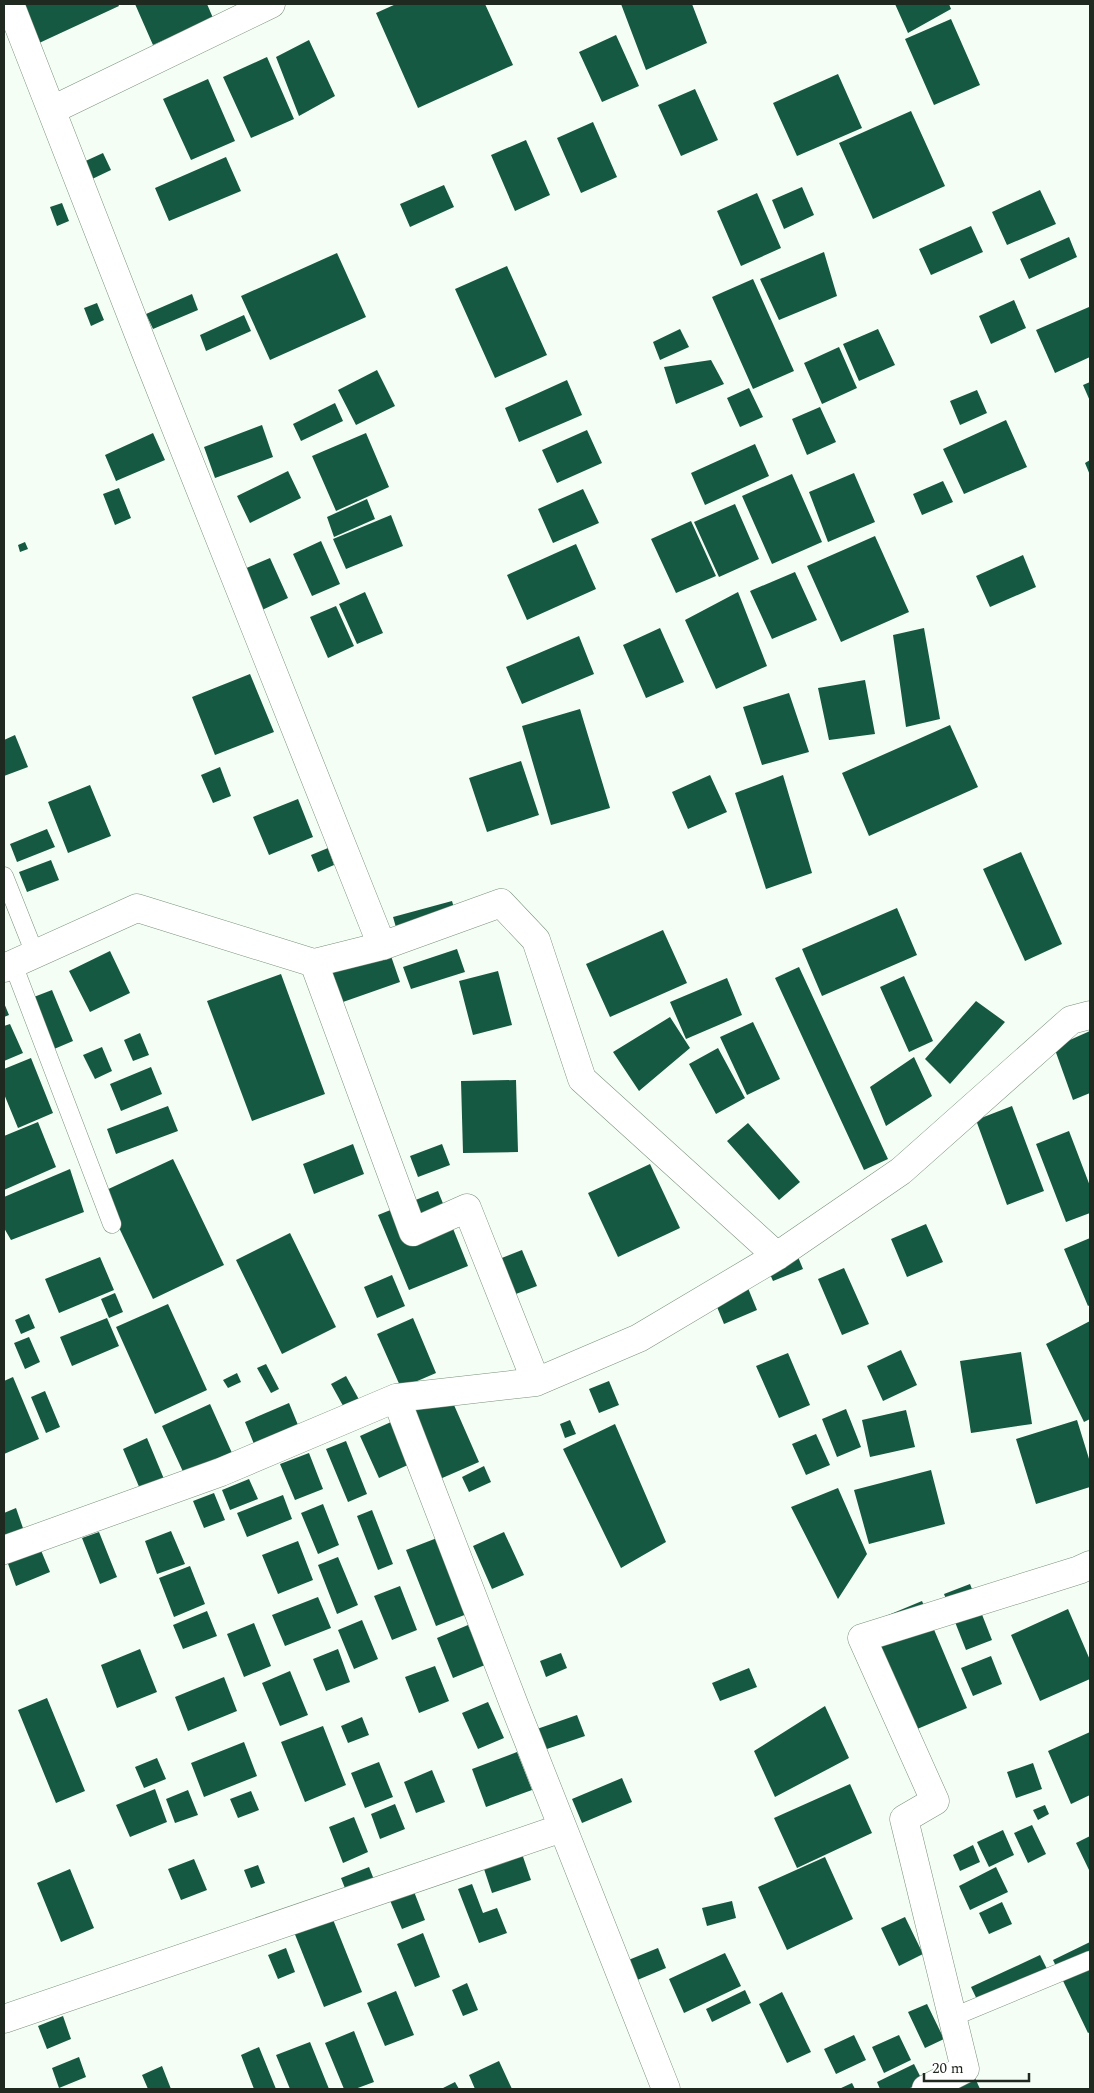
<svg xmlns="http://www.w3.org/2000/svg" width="1094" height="2093" font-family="Spectral,serif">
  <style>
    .building { fill: #165942 }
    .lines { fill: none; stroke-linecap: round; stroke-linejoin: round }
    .lane-casing { stroke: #7b917c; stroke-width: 19 }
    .street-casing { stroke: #7b917c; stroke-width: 29 }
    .lane { stroke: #fff; stroke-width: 18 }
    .street { stroke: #fff; stroke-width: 28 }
  </style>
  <rect width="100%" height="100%" fill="#f4fef5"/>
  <path class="building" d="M18,4h100l1,2 -82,38z
    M135,4h72l6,14 -60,27z
    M396,4h89l28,61 -95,43 -42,-95z
    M621,4h71l15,39 -61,27z
    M895,4h54l2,5 -43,24z
    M951,19l29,66 -46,20 -29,-66z
    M616,35l23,51 -37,16 -23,-50z
    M309,40l26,56 -36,20 -23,-59z
    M267,57l27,62 -43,19 -28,-61z
    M838,74l24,54 -65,28 -24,-53z
    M208,79l27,62 -44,19 -28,-61z
    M695,89l23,51 -37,16 -23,-51z
    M911,111l34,75 -72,33 -34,-76z
    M593,122l24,55 -36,16 -24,-55z
    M526,140l24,55 -35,16 -24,-56z
    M103,153l8,17 -23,11 -9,-17z
    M226,157l15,34 -72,30 -14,-33z
    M444,185l10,22 -44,20 -10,-23z
    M802,187l12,28 -30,14 -12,-29z
    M1040,190l16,34 -49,21 -15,-33z
    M757,193l24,55 -40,18 -24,-55z
    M62,203l7,18 -12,5 -7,-19z
    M971,226l12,26 -52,23 -12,-26z
    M1069,237l8,20 -48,22 -9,-20z
    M824,252l13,44 -58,24 -19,-41z
    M337,253l29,64 -96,43 -29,-64z
    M507,266l40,89 -52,23 -40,-89z
    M753,279l41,92 -41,18 -41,-92z
    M192,294l6,16 -45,19 -7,-15z
    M1014,300l12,28 -35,16 -12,-28z
    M97,303l7,17 -13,6 -7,-18z
    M1089,307l1,4v46l-35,16 -19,-43z
    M244,315l7,16 -45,20 -6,-16z
    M680,329l9,18 -29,13 -7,-18z
    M878,329l17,36 -36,16 -16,-37z
    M839,347l18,41 -35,16 -18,-41z
    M711,360l13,24 -48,20 -12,-37z
    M377,370l18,36 -39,19 -18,-35z
    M567,380l15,35 -63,27 -14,-34z
    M1090,382v19l-7,-16z
    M749,388l14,29 -23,10 -13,-29z
    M977,390l10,23 -27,12 -10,-24z
    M335,403l8,18 -42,20 -8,-17z
    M820,407l16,35 -29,13 -15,-36z
    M1006,420l21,47 -63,27 -21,-45z
    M262,425l11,32 -58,21 -11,-31z
    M587,430l15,33 -45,20 -15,-33z
    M153,433l12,27 -49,21 -11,-26z
    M366,433l23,54 -53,24 -24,-55z
    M755,444l14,32 -64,29 -14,-32z
    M1090,460v15l-5,-12z
    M288,471l13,27 -51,25 -13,-27z
    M854,473l21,49 -47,20 -19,-50z
    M792,474l30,68 -50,22 -30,-68z
    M943,481l10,21 -31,13 -9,-21z
    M119,488l12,30 -16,7 -12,-31z
    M583,489l16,34 -46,20 -15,-34z
    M367,499l8,20 -41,18 -7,-20z
    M735,504l24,55 -40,18 -25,-55z
    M391,515l12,31 -57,23 -13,-30z
    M691,521l25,55 -40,17 -25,-54z
    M875,536l34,76 -68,30 -34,-76z
    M321,541l19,43 -28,12 -19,-42z
    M25,542l3,7 -8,3 -2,-7z
    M576,544l20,45 -69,31 -20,-45z
    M1023,555l13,32 -46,20 -14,-31z
    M270,558l18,40 -26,12 -18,-41z
    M795,572l22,48 -45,19 -22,-48z
    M365,592l18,41 -26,11 -18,-40z
    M738,592l29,74 -51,23 -31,-69z
    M336,606l18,40 -26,12 -18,-41z
    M660,628l24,54 -38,16 -23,-53z
    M924,628l16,91 -34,8 -13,-92z
    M579,636l15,38 -72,30 -16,-37z
    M250,674l24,58 -59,23 -23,-58z
    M865,680l10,54 -46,6 -11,-52z
    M789,693l20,59 -47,13 -19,-58z
    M580,709l30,99 -59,17 -29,-99z
    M950,725l28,62 -109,49 -27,-63z
    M15,735l13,32 -24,9v-36z
    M521,761l18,54 -52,17 -18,-54z
    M220,767l11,29 -18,7 -12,-28z
    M710,775l17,37 -39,17 -16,-37z
    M783,775l29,98 -46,16 -31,-96z
    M90,785l21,51 -43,17 -20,-51z
    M298,799l15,38 -44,18 -16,-38z
    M47,829l8,18 -38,15 -7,-18z
    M328,848l6,17 -16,7 -7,-17z
    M1021,852l41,92 -37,17 -42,-92z
    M51,860l8,20 -32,12 -8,-20z
    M452,901l9,31 -59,16 -9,-31z
    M897,908l20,47 -95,41 -20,-47z
    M382,930l18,52 -57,20 -19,-52z
    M663,930l24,53 -77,34 -24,-53z
    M457,949l8,23 -54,17 -8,-22z
    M110,951l20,42 -40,19 -21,-41z
    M799,967l89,192 -24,11 -89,-192z
    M498,971l14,54 -39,10 -14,-54z
    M281,974l44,120 -73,27 -45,-120z
    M904,976l29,65 -24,11 -29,-65z
    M727,978l15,37 -56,24 -16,-37z
    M52,990l21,51 -26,11 -21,-52z
    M976,1001l29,21 -55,62 -25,-25z
    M4,1003l5,12 -5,2z
    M670,1017l20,31 -51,43 -26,-39z
    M753,1022l27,57 -33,16 -27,-58z
    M10,1024l13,29 -19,8v-35z
    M1090,1031v62l-17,7 -19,-53z
    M140,1033l9,22 -16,6 -9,-21z
    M102,1047l10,24 -17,8 -12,-24z
    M718,1048l27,50 -29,16 -27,-50z
    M914,1057l18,39 -46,30 -16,-39z
    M31,1058l22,55 -35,15 -14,-34v-25z
    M151,1067l11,27 -41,17 -11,-27z
    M516,1080l2,72 -55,1 -2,-72z
    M168,1106l10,25 -62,23 -9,-25z
    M1012,1106l32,85 -37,14 -31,-85z
    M38,1122l18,45 -52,23v-54z
    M748,1123l52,59 -21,18 -52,-59z
    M1069,1131l21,55v27l-24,9 -30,-78z
    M353,1144l11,30 -50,20 -11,-30z
    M442,1144l8,21 -32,12 -8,-21z
    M173,1159l51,106 -71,34 -51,-107z
    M650,1164l30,64 -62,29 -30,-64z
    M70,1169l14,43 -73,28 -7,-12v-31z
    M438,1191l30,75 -59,24 -31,-75z
    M926,1224l17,38 -36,15 -16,-38z
    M290,1233l46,94 -54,27 -46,-94z
    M1090,1238v67l-2,1 -24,-57z
    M522,1250l15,36 -29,11 -14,-36z
    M796,1252l7,17 -30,12 -7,-16z
    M100,1257l14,33 -55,23 -14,-34z
    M844,1268l25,56 -27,11 -24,-56z
    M392,1275l13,31 -28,12 -13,-31z
    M743,1276l14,34 -33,14 -14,-34z
    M115,1293l8,19 -14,6 -8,-19z
    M168,1304l39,86 -52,24 -39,-87z
    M29,1314l6,14 -14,6 -6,-14z
    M107,1318l12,28 -47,20 -12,-29z
    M413,1318l23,55 -35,15 -24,-54z
    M1090,1321v98l-6,3 -38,-78z
    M29,1337l11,25 -15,7 -11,-26z
    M901,1350l16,35 -34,16 -16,-35z
    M1021,1352l11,72 -61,9 -11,-72z
    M788,1353l22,52 -31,13 -23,-52z
    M266,1364l13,25 -8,4 -14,-25z
    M237,1373l4,9 -13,6 -5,-8z
    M346,1376l16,29 -15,8 -16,-29z
    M13,1377l26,62 -35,15v-73z
    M609,1381l10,24 -20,8 -10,-24z
    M447,1389l32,73 -39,17 -32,-73z
    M45,1391l15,36 -14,6 -15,-36z
    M289,1403l9,22 -44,19 -9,-22z
    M210,1404l22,49 -47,23 -23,-50z
    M846,1409l15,38 -24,10 -15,-38z
    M906,1410l9,37 -45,10 -8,-37z
    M570,1420l6,14 -11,4 -5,-14z
    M1077,1420l13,42v25l-54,17 -20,-65z
    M391,1422l19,42 -31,14 -19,-42z
    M615,1424l51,118 -45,26 -58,-119z
    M816,1434l14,31 -24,10 -14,-31z
    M147,1438l17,41 -24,10 -17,-40z
    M346,1441l21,53 -19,8 -22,-53z
    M309,1453l14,36 -28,11 -15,-36z
    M484,1466l7,16 -22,10 -7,-15z
    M931,1470l14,54 -76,20 -15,-54z
    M249,1479l9,20 -28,11 -8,-20z
    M838,1488l29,66 -29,45 -47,-92z
    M214,1493l11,27 -21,8 -11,-27z
    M283,1495l9,24 -45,18 -10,-24z
    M323,1504l16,41 -21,9 -17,-41z
    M16,1508l8,23 -20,7v-25z
    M372,1510l21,54 -15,6 -21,-54z
    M171,1531l14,33 -28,10 -12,-33z
    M99,1532l18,45 -17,7 -18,-46z
    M504,1532l20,43 -32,14 -19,-43z
    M437,1538l30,76 -31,12 -30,-76z
    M298,1541l15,39 -35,14 -16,-39z
    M40,1548l10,24 -34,14 -9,-25z
    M338,1557l20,48 -21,9 -19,-49z
    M190,1566l15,38 -31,13 -15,-39z
    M970,1584l22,56 -26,10 -22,-56z
    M400,1586l17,44 -25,10 -18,-44z
    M318,1597l13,31 -46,18 -13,-31z
    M922,1601l45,107 -64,27 -46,-107z
    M1068,1609l22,51v19l-50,22 -29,-66z
    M207,1611l10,25 -34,13 -10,-24z
    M362,1620l16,39 -24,10 -16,-39z
    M254,1623l17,43 -27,11 -17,-43z
    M468,1625l17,40 -32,13 -16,-40z
    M140,1649l17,43 -40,16 -16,-43z
    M338,1649l12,33 -24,9 -13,-32z
    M561,1653l6,15 -21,9 -6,-16z
    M991,1656l11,28 -29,12 -12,-28z
    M435,1666l14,35 -30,12 -14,-36z
    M749,1668l8,19 -37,14 -8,-18z
    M290,1671l18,44 -28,11 -18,-43z
    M224,1677l13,34 -49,20 -13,-34z
    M47,1698l38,93 -29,12 -38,-93z
    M488,1702l16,36 -26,11 -16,-36z
    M825,1706l24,52 -74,39 -21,-46z
    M577,1715l8,21 -41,14 -7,-21z
    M362,1717l7,18 -21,8 -7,-17z
    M323,1726l23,59 -41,17 -24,-60z
    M1090,1732v63l-19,9 -23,-53z
    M244,1742l13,34 -53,21 -13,-34z
    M517,1752l15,38 -46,17 -14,-38z
    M157,1758l9,21 -22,9 -9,-21z
    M379,1762l14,35 -28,11 -14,-35z
    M1033,1763l9,26 -26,9 -9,-26z
    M432,1770l13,32 -29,11 -12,-31z
    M622,1778l10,24 -50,21 -10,-24z
    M850,1784l22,49 -75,35 -23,-50z
    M155,1789l12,33 -37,15 -14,-32z
    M188,1790l10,25 -23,8 -9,-24z
    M251,1791l8,19 -21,8 -8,-19z
    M395,1804l10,25 -25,10 -9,-25z
    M1045,1805l4,9 -11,6 -5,-10z
    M354,1817l14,35 -25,11 -14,-36z
    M1032,1825l14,29 -18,9 -14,-30z
    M1003,1830l11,25 -25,12 -12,-25z
    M1090,1836v36l-14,-29z
    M519,1845l12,35 -39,13 -12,-36z
    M973,1845l7,17 -20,9 -7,-16z
    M825,1857l28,62 -66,31 -29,-63z
    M194,1859l13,31 -26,10 -13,-31z
    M258,1865l7,18 -14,5 -7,-18z
    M369,1867l13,33 -28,11 -13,-33z
    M996,1867l12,25 -38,18 -11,-24z
    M70,1869l24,59 -33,14 -24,-59z
    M472,1884l11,29 14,-5 10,25 -28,10 -21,-54z
    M413,1889l12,31 -23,9 -13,-31z
    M732,1901l4,17 -29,8 -5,-18z
    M1002,1902l10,22 -23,10 -10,-21z
    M332,1917l30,75 -38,15 -30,-75z
    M905,1917l18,37 -24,12 -18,-38z
    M423,1933l17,44 -25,10 -18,-43z
    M1090,1942v90l-2,1 -35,-73z
    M286,1948l9,24 -17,7 -10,-24z
    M658,1948l8,20 -31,13 -9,-20z
    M725,1953l16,33 -57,27 -15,-34z
    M1040,1955l12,24 -69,33 -12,-25z
    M467,1983l11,27 -15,6 -11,-26z
    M745,1990l6,13 -39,19 -6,-13z
    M396,1991l18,44 -29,11 -18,-43z
    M782,1992l29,60 -24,11 -28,-59z
    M927,2004l17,35 -19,9 -17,-36z
    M63,2016l8,23 -24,10 -9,-23z
    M354,2031l20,51 -19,7h-11l-19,-46z
    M854,2035l12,25 -30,14 -12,-25z
    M899,2035l12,25 -27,13 -12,-26z
    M310,2042l19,47h-39l-14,-34z
    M259,2047l17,42h-22l-13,-34z
    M79,2057l7,20 -27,11 -7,-20z
    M499,2061l13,28h-37l-6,-14z
    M914,2064l9,18 -15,7h-28l-3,-7z
    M162,2066l9,23h-23l-6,-14z
    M971,2069l9,20h-52z
    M455,2082l4,7h-18z
    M852,2083l3,6h-16z"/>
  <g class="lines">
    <g class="lane-casing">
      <path id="lane" d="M4,876l31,78
        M13,964l99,260
        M953,2017l137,-57"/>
    </g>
    <g class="street-casing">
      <path id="street" d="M10,4l136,349 236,593
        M52,110l219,-106
        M314,963l99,269 54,-24 69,174
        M4,968l133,-60 177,55 68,-17 119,-43 35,37 46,139 195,177
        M396,1398l119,309 151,382
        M4,1550l217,-78 175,-74 140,-16 103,-44 138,-82 124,-85 170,-151 19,-5
        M4,2019l558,-191
        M926,2089l39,-20 -61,-250 31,-18 -73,-163 217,-68 11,-5"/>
    </g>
    <use href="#lane" class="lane"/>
    <use href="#street" class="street"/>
  </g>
  <rect width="1094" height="2093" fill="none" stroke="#202920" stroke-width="10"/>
  <path d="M924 2073v8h105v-8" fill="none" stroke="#202920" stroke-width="2.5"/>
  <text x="932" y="2073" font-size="15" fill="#202920" stroke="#ffffff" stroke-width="4" paint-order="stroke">20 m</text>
</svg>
